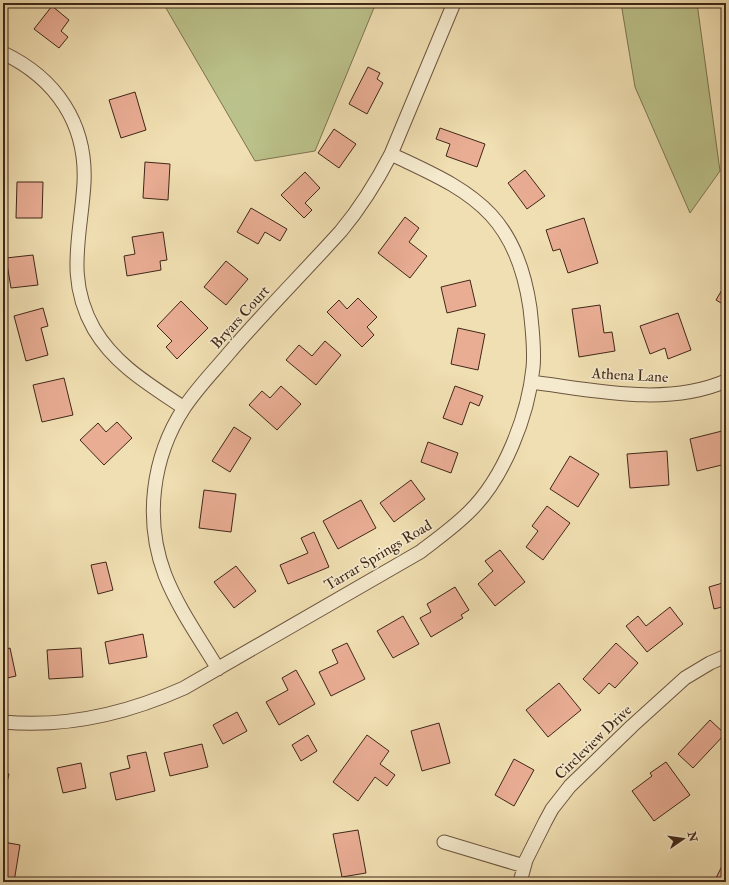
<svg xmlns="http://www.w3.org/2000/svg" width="729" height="885" font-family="'IM FELL Double Pica',serif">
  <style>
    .green { fill: #bbc18a; stroke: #7e7451 }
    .building { fill: #e9ad94; stroke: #402718 }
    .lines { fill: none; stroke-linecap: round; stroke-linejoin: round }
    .street-casing { stroke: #6c553e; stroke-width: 15 }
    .street { stroke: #f5eacd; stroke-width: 13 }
    .labels { text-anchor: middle; stroke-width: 3.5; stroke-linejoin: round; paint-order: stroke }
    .street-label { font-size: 15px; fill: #402718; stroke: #f5eacd }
  </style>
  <rect width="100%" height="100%" fill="#f0dfb2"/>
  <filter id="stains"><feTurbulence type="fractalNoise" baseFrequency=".005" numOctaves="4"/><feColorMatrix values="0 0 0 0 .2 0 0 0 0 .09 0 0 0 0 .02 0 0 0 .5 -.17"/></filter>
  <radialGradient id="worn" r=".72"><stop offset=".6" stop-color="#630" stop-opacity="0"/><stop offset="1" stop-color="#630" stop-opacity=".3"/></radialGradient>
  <path class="green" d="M163,3h213l-61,148 -60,10z
    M621,3h76l23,168 -30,42 -55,-126z"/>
  <path class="building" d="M52,6l17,14 -8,11 7,6 -9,11 -25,-19z
    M368,67l12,6 -3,6 6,4 -16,31 -18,-10z
    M135,92l11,38 -25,8 -12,-38z
    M440,128l45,16 -8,23 -31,-11 4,-12 -14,-5z
    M334,129l22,15 -17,24 -21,-15z
    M145,162l25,2 -2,36 -25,-2z
    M525,170l20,26 -18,13 -19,-26z
    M305,172l15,16 -15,15 7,7 -8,8 -23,-23z
    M17,182h26l-1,36h-26z
    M251,208l36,21 -7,12 -15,-9 -7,12 -21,-12z
    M405,217l14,11 -10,14 18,14 -17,22 -32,-25z
    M584,218l14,45 -30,10 -8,-24 -7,2 -7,-21z
    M163,232l4,28 -7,1 1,9 -34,6 -3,-20 11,-2 -3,-17z
    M33,255l5,30 -27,3 -5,-30z
    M226,261l22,18 -22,26 -22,-18z
    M470,280l6,26 -29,7 -6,-26z
    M726,283v23l-10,-6z
    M358,298l19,19 -10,10 7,8 -12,12 -35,-35 12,-12 8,9z
    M181,301l27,27 -31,31 -11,-12 6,-6 -15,-15z
    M600,305l4,28 8,-1 3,19 -36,6 -7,-48z
    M43,308l5,18 -7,2 7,27 -22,6 -12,-45z
    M678,313l13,37 -23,9 -3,-11 -15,6 -10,-28z
    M458,328l27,6 -7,36 -27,-6z
    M325,341l16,14 -25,30 -30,-25 13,-15 13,11z
    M64,378l9,37 -31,7 -9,-37z
    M281,386l20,18 -24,26 -28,-25 13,-14 8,7z
    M455,386l28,10 -4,10 -9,-4 -8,23 -19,-7z
    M117,422l15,16 -28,27 -24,-25 18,-17 8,9z
    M234,427l17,11 -21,34 -18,-11z
    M726,430v34l-29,7 -7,-32z
    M428,442l30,11 -7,20 -30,-11z
    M667,451l2,34 -39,3 -3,-34z
    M570,456l29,18 -21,33 -28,-18z
    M411,480l14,19 -31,23 -14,-19z
    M204,490l32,4 -5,38 -32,-4z
    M361,500l15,28 -38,21 -15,-28z
    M547,506l23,17 -27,37 -17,-13 12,-16 -6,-5z
    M314,532l15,35 -41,17 -8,-19 28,-12 -7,-15z
    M500,550l25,32 -30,24 -17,-22 15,-13 -8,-10z
    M106,562l7,28 -15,4 -7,-29z
    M236,566l20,25 -22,17 -20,-26z
    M726,582v24l-12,3 -5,-22z
    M455,587l14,23 -8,5 2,3 -32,19 -11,-19 11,-6 -4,-8z
    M670,607l13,17 -36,28 -21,-26 12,-10 8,10z
    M403,616l16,28 -26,14 -16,-27z
    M143,634l4,23 -38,7 -4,-22z
    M347,643l18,36 -34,17 -12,-24 19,-9 -6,-13z
    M616,643l22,20 -23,25 -6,-5 -10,11 -16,-15z
    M10,648l6,28 -13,3v-29z
    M81,648l2,29 -34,2 -2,-29z
    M296,670l19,34 -36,21 -13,-23 22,-12 -6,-12z
    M559,683l22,27 -33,27 -22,-27z
    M237,712l10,19 -24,13 -10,-19z
    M710,720l15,14 -32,34 -15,-14z
    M439,723l11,40 -28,8 -11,-40z
    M308,735l9,16 -16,10 -9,-16z
    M367,735l22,16 -9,13 15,11 -8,11 -12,-9 -17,24 -25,-19z
    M202,744l6,23 -38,9 -6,-23z
    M146,752l9,39 -39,9 -6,-27 20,-5 -3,-12z
    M514,759l20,11 -20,36 -19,-11z
    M666,762l24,33 -36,26 -22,-30 20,-15 -2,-3z
    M81,763l5,25 -23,5 -6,-25z
    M3,772l6,2 -6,24z
    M358,830l8,43 -24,4 -9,-43z
    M3,842l17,3 -6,37h-11z
    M726,858v24h-12z
    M202,878h42v4h-42z"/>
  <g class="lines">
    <g class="street-casing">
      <path id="street" d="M3,53c53,25 84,71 81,130 -3,53 -19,95 10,146 21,36 56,56 90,79
        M531,382c63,8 135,25 195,-1
        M218,669c-18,-30 -40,-61 -53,-94 -21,-55 -13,-118 19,-167 13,-20 30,-37 45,-55 36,-42 75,-81 112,-122 20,-24 36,-50 50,-77l63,-151
        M3,722c64,6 123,-8 181,-34l236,-136c17,-13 34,-25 49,-40 35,-34 59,-96 64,-144 2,-20 -1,-40 -3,-60 -5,-34 -15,-67 -39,-93 -27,-29 -65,-44 -100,-61
        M444,842l80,24
        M520,882l6,-22 19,-38 7,-13 18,-23 62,-60 53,-48 25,-15 16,-7"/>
    </g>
    <use href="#street" class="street"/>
  </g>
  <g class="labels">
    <g class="street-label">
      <text transform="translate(240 317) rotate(-48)" y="5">Bryars Court</text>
      <text transform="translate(630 375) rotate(3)" y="5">Athena Lane</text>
      <text transform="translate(378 555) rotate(-31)" y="5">Tarrar Springs Road</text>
      <text transform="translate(593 742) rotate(-44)" y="5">Circleview Drive</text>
    </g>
  </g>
  <rect width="729" height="885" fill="none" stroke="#f0dfb2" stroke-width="16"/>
  <rect x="4" y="4" width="721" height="877" fill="none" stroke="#402718" stroke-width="2"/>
  <rect x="8" y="8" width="713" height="869" fill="none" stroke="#402718"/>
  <g transform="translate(683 839) rotate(77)" stroke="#f5eacd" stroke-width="3" paint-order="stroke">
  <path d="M0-3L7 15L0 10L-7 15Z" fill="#402718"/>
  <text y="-6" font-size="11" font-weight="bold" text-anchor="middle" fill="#402718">N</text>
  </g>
  <rect width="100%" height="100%" filter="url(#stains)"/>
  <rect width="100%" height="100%" fill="url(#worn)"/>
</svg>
